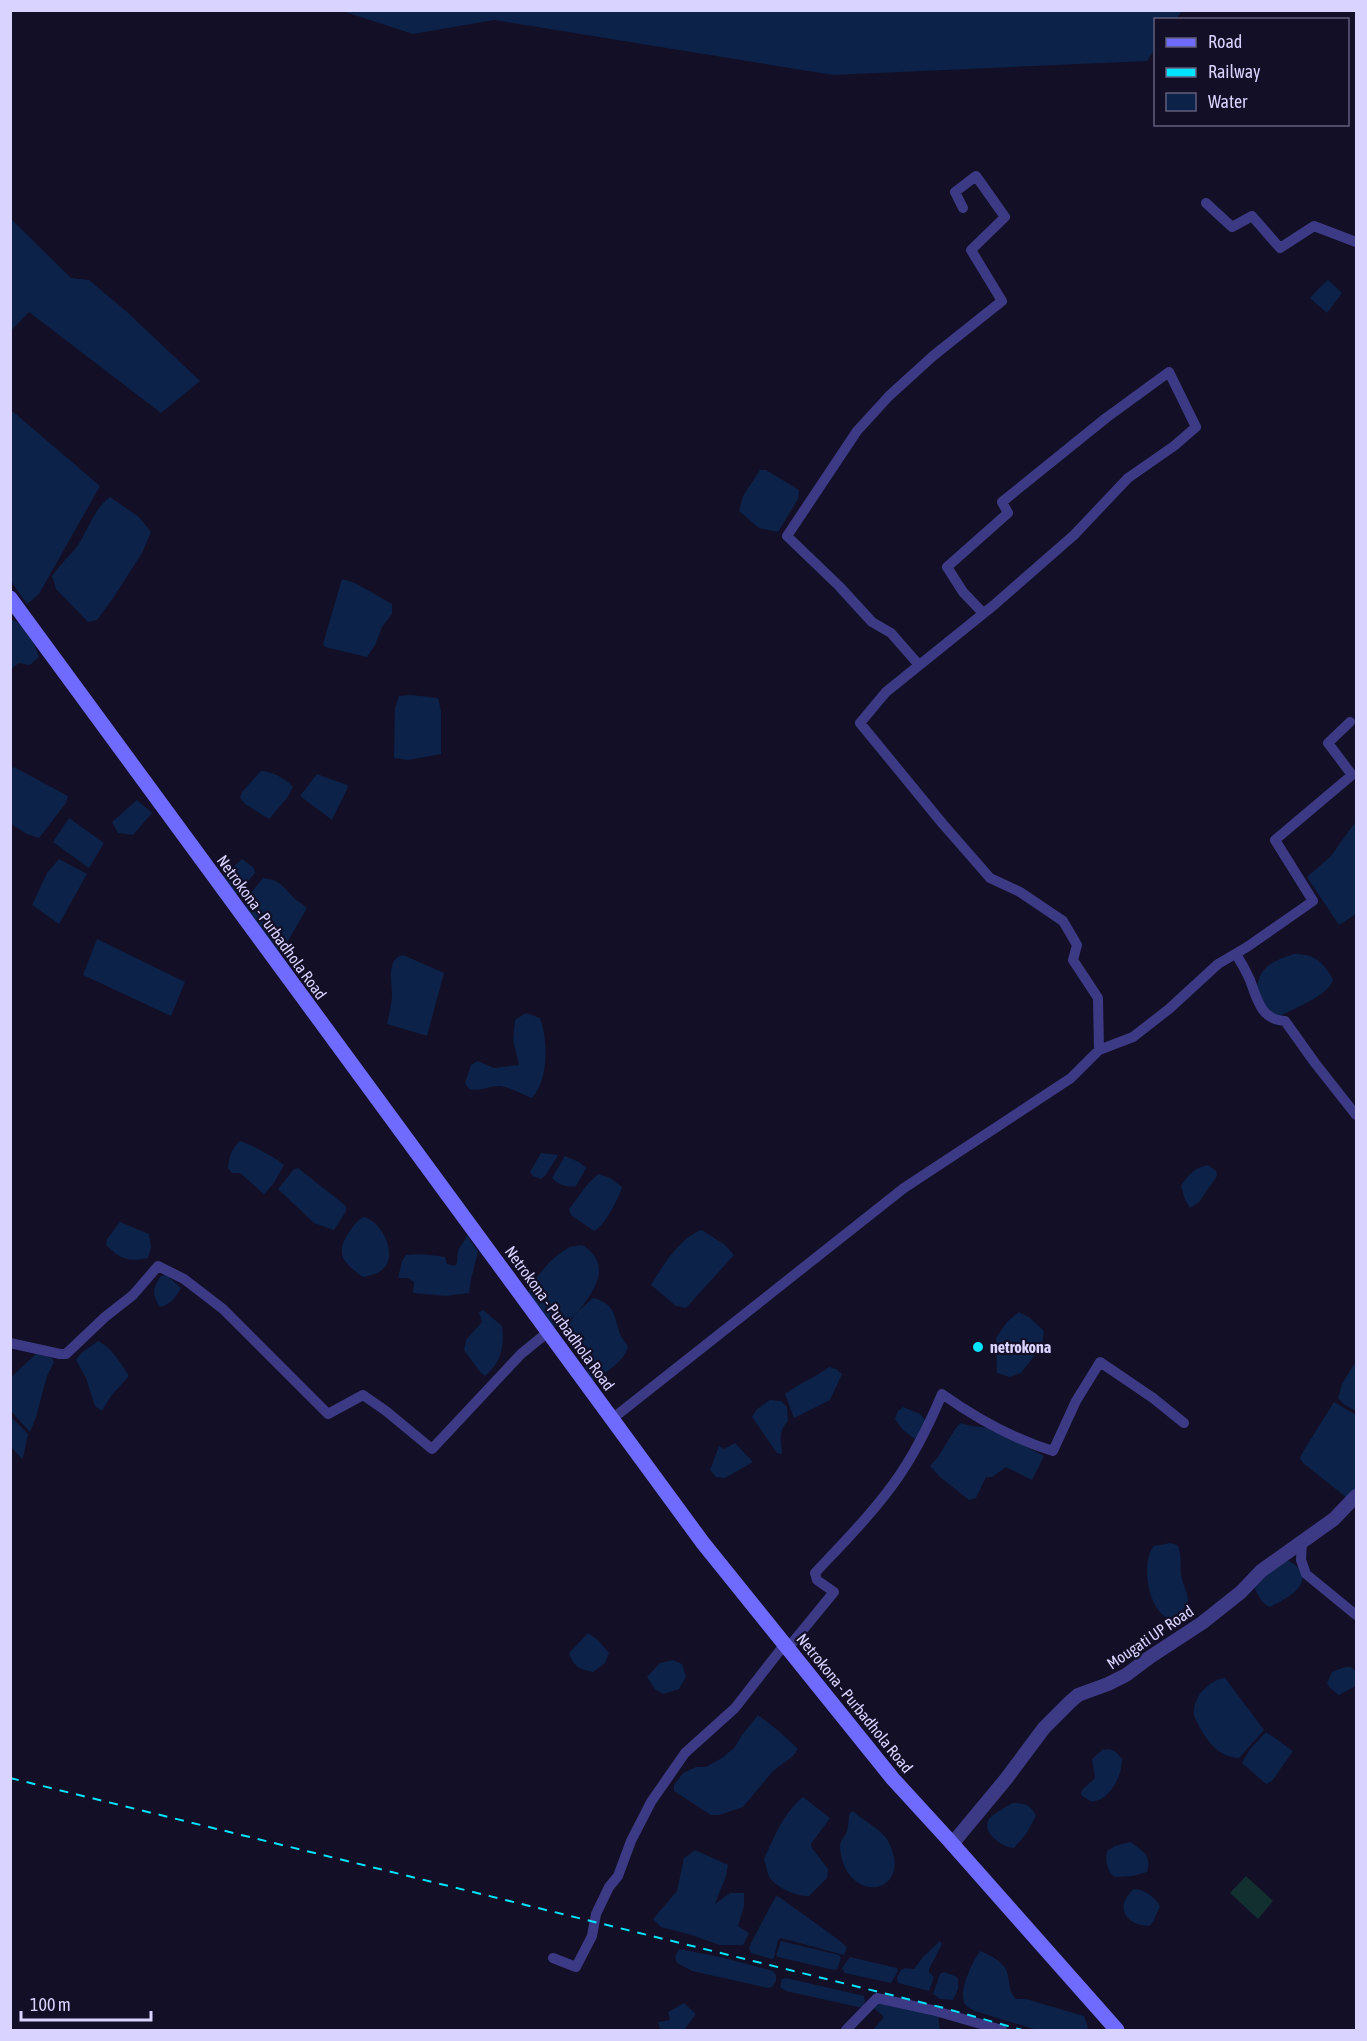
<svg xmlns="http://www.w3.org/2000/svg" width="1367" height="2041" font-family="'Asap Condensed',sans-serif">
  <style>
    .green { fill: #12302f }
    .water { fill: #0c2248 }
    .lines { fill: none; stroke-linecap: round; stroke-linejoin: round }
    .minor { stroke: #3d3a85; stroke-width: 10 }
    .tertiary { stroke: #3d3a85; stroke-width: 14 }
    .secondary { stroke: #6f6bff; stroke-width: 15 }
    .rail { stroke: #00e5ff; stroke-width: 2; stroke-dasharray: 9 8; stroke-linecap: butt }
    .poi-dot { fill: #00e5ff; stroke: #130f26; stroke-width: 2 }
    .labels { text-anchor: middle; stroke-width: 4.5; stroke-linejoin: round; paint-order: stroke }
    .street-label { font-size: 16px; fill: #d9d4ff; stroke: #130f26 }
    .poi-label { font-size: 16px; font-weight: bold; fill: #d9d4ff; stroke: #130f26; text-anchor: start }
  </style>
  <rect width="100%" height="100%" fill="#130f26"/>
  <path class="green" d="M1246,1876l27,25 -15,18 -28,-26z"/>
  <path class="water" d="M342,11h840l-6,8 -20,1 -1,29 -8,12 -314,14 -339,-55 -81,14z
    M10,218l61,60 18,2 38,32 73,69 -39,32 -132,-101 -18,19z
    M1328,280l14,13 -15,20 -17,-15 10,-11z
    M11,410l89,76 -61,108 -12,10 -16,-23z
    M760,470h6l33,20 -1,9 -20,33 -19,-4 -20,-17 4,-15z
    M110,497l29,20 12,15 -9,21 -29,45 -16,22 -9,2 -32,-33 -4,-13c8,-12 20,-22 28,-34 9,-15 15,-34 30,-45z
    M342,579l13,4 37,21v10l-10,13 -7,18 -8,12 -42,-10 -2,-3z
    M11,620c15,2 23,23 28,37l-9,8 -11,-2 -8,6z
    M411,695l27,3 3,13v43l-33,6 -14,-2 1,-50 4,-12z
    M14,767l54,29 -2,7 -27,35 -12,-4 -16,-10v-55z
    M261,771c11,0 25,8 32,16l-6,11 -18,21 -24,-15 -5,-6 2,-6z
    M317,774l30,11 1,2 -16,33 -32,-24z
    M137,800l15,13 -19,22 -15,-2 -6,-11z
    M69,818l35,25 -15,25 -36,-26z
    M1356,821v93l-17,11 -32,-48 24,-21z
    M59,859l28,15 -28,50 -27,-19 15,-32z
    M242,859l12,9 1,5 -19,22 -14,-18z
    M263,878c16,2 19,7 29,18 4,5 10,7 15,12l-22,38 -6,6 -32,-41 -3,-10z
    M97,939l88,43 -14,34 -88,-41z
    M1294,954c21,0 29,8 39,25 -2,16 -43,31 -57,39l-20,-24c2,-27 14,-32 38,-40z
    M403,955l41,18 -17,63 -40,-12c2,-9 5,-20 5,-30 0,-12 -6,-36 11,-39z
    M526,1013l14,5c8,22 9,61 -8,80 -10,-4 -22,-11 -33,-12 -11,0 -20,6 -30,3l-4,-6 6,-18 7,-4 16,7 25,-3 -6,-25 2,-20z
    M240,1141c6,1 40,19 44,24l-10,18 -10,11 -24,-21h-8l-4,-5c1,-11 3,-19 12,-27z
    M541,1153l17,2 -12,20 -5,4 -8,-3 -3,-4z
    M565,1156l14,6 7,6 -10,18c-7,2 -18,-1 -24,-8z
    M1208,1165l8,6 1,5 -18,26 -9,6 -5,-9 -4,-13c8,-12 13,-18 27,-21z
    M298,1168l48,38v5l-12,19 -20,-7 -36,-34 16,-20z
    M598,1174l12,4 12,9c-3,11 -18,40 -28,44l-23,-16 -2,-6 18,-24z
    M363,1217c18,3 34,35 22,50 -6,7 -14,8 -22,10 -20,-14 -29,-24 -13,-46 4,-6 7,-10 13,-14z
    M120,1222l29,12 2,13 -3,11c-20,4 -28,1 -42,-13l1,-6z
    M702,1230l23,15 9,10 -48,53 -10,-2 -25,-21c11,-18 30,-49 51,-55z
    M467,1235l11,17 -7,27 -2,14 -23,3 -33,-3 1,-11 -6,-4h-10l4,-17 4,-6c14,-2 26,0 39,2l2,7 8,2c4,-6 1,-7 3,-14 1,-6 7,-10 9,-17z
    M582,1245c9,5 18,15 17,27 0,15 -24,48 -39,54 0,0 -8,1 -9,1l-23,-31c3,-16 25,-40 40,-48 4,-2 9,-2 14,-3z
    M166,1275l15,13c-5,9 -11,17 -21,19 -8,-12 -8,-19 1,-31z
    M593,1298c22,5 21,18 27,36 2,5 6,9 8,13 -5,16 -23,26 -37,35 -2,-11 -23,-50 -23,-54 2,-11 17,-23 25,-30z
    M483,1310l19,16c3,19 -1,37 -17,50l-4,-3 -17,-23 2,-10 16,-18 -3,-10z
    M1019,1312l11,6 14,13 -2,15 -21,27 -11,4 -13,-4 -1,-35 11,-16z
    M98,1341c14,7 21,20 30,33v3l-17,19 -9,15 -7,-5 -9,-28 -10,-18 5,-7z
    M37,1353l15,5 2,4 -7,14 -11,41 -6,15 -19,-21 -1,-33z
    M1356,1361v50l-11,-6 -7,-7 4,-14z
    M829,1367l7,2 6,5 -12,26 -36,18 -9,-24c14,-11 30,-16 44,-27z
    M770,1400l11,1 6,6 1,14c-10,10 -7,20 -6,33l-5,-1 -25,-36 5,-8z
    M1334,1402l22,13v73l-9,10 -44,-35 -3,-5 4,-8z
    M903,1407l17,7 7,8 -11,18 -13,-10 -8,-11 3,-8z
    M11,1417l17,17 -5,24h-2l-10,-11z
    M960,1423l11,3 21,2 52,28 -12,24 -26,-13 -14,10h-6l-10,21 -7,2 -29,-23 -10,-11c14,-14 18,-29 30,-43z
    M735,1443l18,19 -28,16 -9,-1 -6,-7 9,-24 5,3z
    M1170,1543l7,2c6,9 2,22 5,34 1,6 7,17 6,23 -3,8 -12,13 -18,17 -22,-6 -30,-58 -16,-73z
    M1282,1560c7,0 12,3 17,9 13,19 -17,31 -29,38 -8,-3 -13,-13 -16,-21z
    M588,1633l10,7 11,13 -4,10 -12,9c-14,-3 -19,-5 -24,-19z
    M673,1660l9,4 4,13 -7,12 -16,5 -8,-5 -8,-12 13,-14z
    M1345,1667h6l5,4v15l-17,9 -9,-7 -3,-5 5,-11z
    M1225,1678l39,52 -25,28c-19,-1 -30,-14 -39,-30 -2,-4 -5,-9 -6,-13 -2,-18 15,-35 31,-37z
    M758,1715l22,17 18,17 -5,7 -20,15 -30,36 -24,8h-8l-37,-24v-6l9,-12 13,-6h10l16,-9 13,-11 7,-12z
    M1266,1732l27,19 -21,30 -6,3 -24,-21 8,-14z
    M1110,1749l6,3 6,7c1,16 -14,45 -32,42l-9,-6 1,-5 13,-12 -3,-19 10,-9z
    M803,1797l27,21 -19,26 1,4 16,21 -1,9 -18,18c-11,1 -32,-8 -39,-18 -3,-5 -4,-14 -6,-19 10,-22 20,-47 39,-62z
    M1013,1803c12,0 18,2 23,13l-10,18 -12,14c-11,0 -34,-16 -25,-29 5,-6 17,-12 24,-16z
    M853,1811c10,10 29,18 35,30 28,53 -42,67 -48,7 -1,-7 5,-11 7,-17 2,-6 1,-12 3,-18z
    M1130,1842c13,9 22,13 17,30l-14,4 -19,1c-7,-6 -9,-17 -7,-26l8,-5z
    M695,1850l33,15 -2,11 -11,28 15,-11h14v13l-6,20 11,7 -6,12h-23l-32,-11 -27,-7 -8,-8 24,-28 7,-33z
    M1134,1889c10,0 21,8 26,17l-7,16 -4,4c-24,-1 -35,-20 -15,-37z
    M776,1896l3,1 60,43 8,7 -3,8 -63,-17 -3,2 -4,18 -2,1 -21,-6 -2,-4 2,-6z
    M781,1941l58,14 2,3 -4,11 -3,1 -56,-13 -2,-2z
    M940,1941l2,3 -13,25v3l5,5 -5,14 -31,-8 -1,-6 4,-7 4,-2 9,1 9,-12z
    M679,1949l41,8 53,14 3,4v6l-4,6 -4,1 -76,-17 -15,-8 -2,-6z
    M980,1951c10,4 23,10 27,21 3,10 1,19 9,27h10l58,17 4,11 -1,3h-50l-62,-19c-5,-3 -9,-4 -11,-9 -5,-13 9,-41 16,-51z
    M850,1957l47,11 1,3 -7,12 -46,-10 -3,-5z
    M944,1972l11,4 3,3v10l-5,11 -13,-1 -7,-5 7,-20z
    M786,1978l74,17 4,1 1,6 -3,5h-4l-72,-16 -6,-4 2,-8z
    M879,2002l59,12 2,16h-67l11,-13 -10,-9z
    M684,2003l12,11 -12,16h-18l-6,-2 -2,-6 12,-2 -2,-8z"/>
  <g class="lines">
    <path class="minor" d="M1206,203l26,24 20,-11 28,32 34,-22 42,16
      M983,613l-20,-21 -16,-25 61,-54 -6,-11 104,-84 63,-46 27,55 -22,19 -46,32 -54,57 -80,70 -108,87 -26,31 82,100 48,55 30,14 43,29 14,24 -4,15 25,38 1,52
      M919,665l-28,-32 -19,-11 -33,-36 -52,-50 70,-105 32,-35 44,-40 69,-55 -31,-51 34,-33 -29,-41 -21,16 8,16
      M1236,954c5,8 10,17 14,26 7,19 11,40 35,41l30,42 41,52
      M10,1343l50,11h6l39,-37 28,-22 25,-29 26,13 39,30 105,105 35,-19 23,16 46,38 89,-95 27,-22
      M612,1419l292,-231 167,-110 28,-28 34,-13 36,-28 49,-45 29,-17 66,-46 -38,-61 77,-65 -24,-32 22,-21
      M1302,1542l-1,18 5,14 50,41
      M788,1648l46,-56 -17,-12 -2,-7c27,-29 56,-58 79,-90 19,-26 35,-58 48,-89 34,24 71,45 111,57l23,-50 24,-39 53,36 31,25
      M553,1958l23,9 16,-31 4,-22 13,-27 9,-11 13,-35 20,-39 34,-49 50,-45 50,-64
      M846,2030l31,-32 55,12 70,20"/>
    <path class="tertiary" d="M952,1844l54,-65 38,-51 26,-26 8,-7 30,-11 18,-9 24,-18 52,-34 39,-31 20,-21 73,-52 22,-23"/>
    <path class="secondary" d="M10,598l693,945 190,236 55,60 169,191"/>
    <path class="rail" d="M10,1778l934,230 78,22"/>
  </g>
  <circle class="poi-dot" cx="978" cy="1347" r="6"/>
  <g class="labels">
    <g class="street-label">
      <text transform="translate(272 927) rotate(54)" y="6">Netrokona - Purbadhola Road</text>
      <text transform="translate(560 1318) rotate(54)" y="6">Netrokona - Purbadhola Road</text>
      <text transform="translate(1150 1637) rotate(-34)" y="6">Mougati UP Road</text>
      <text transform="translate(855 1703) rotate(51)" y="6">Netrokona - Purbadhola Road</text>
    </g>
    <g class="poi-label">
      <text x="990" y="1353">netrokona</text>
    </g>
  </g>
  <rect width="1367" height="2041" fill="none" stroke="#d9d4ff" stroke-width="24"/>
  <rect x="1154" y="18" width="195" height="108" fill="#130f26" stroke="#625e7d" stroke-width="1.5"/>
  <rect x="1166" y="38" width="30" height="9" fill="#6f6bff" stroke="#625e7d" stroke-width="1.5"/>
  <text x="1208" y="48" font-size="18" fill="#d9d4ff">Road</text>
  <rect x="1166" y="68" width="30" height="9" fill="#00e5ff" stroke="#625e7d" stroke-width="1.5"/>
  <text x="1208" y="78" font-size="18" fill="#d9d4ff">Railway</text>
  <rect x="1166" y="93" width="30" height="18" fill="#0c2248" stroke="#625e7d" stroke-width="1.5"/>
  <text x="1208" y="108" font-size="18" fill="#d9d4ff">Water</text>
  <path d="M21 2011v9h130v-9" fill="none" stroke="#d9d4ff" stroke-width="3"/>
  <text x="30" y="2011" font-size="18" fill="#d9d4ff" stroke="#130f26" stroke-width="4.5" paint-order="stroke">100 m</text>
</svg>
